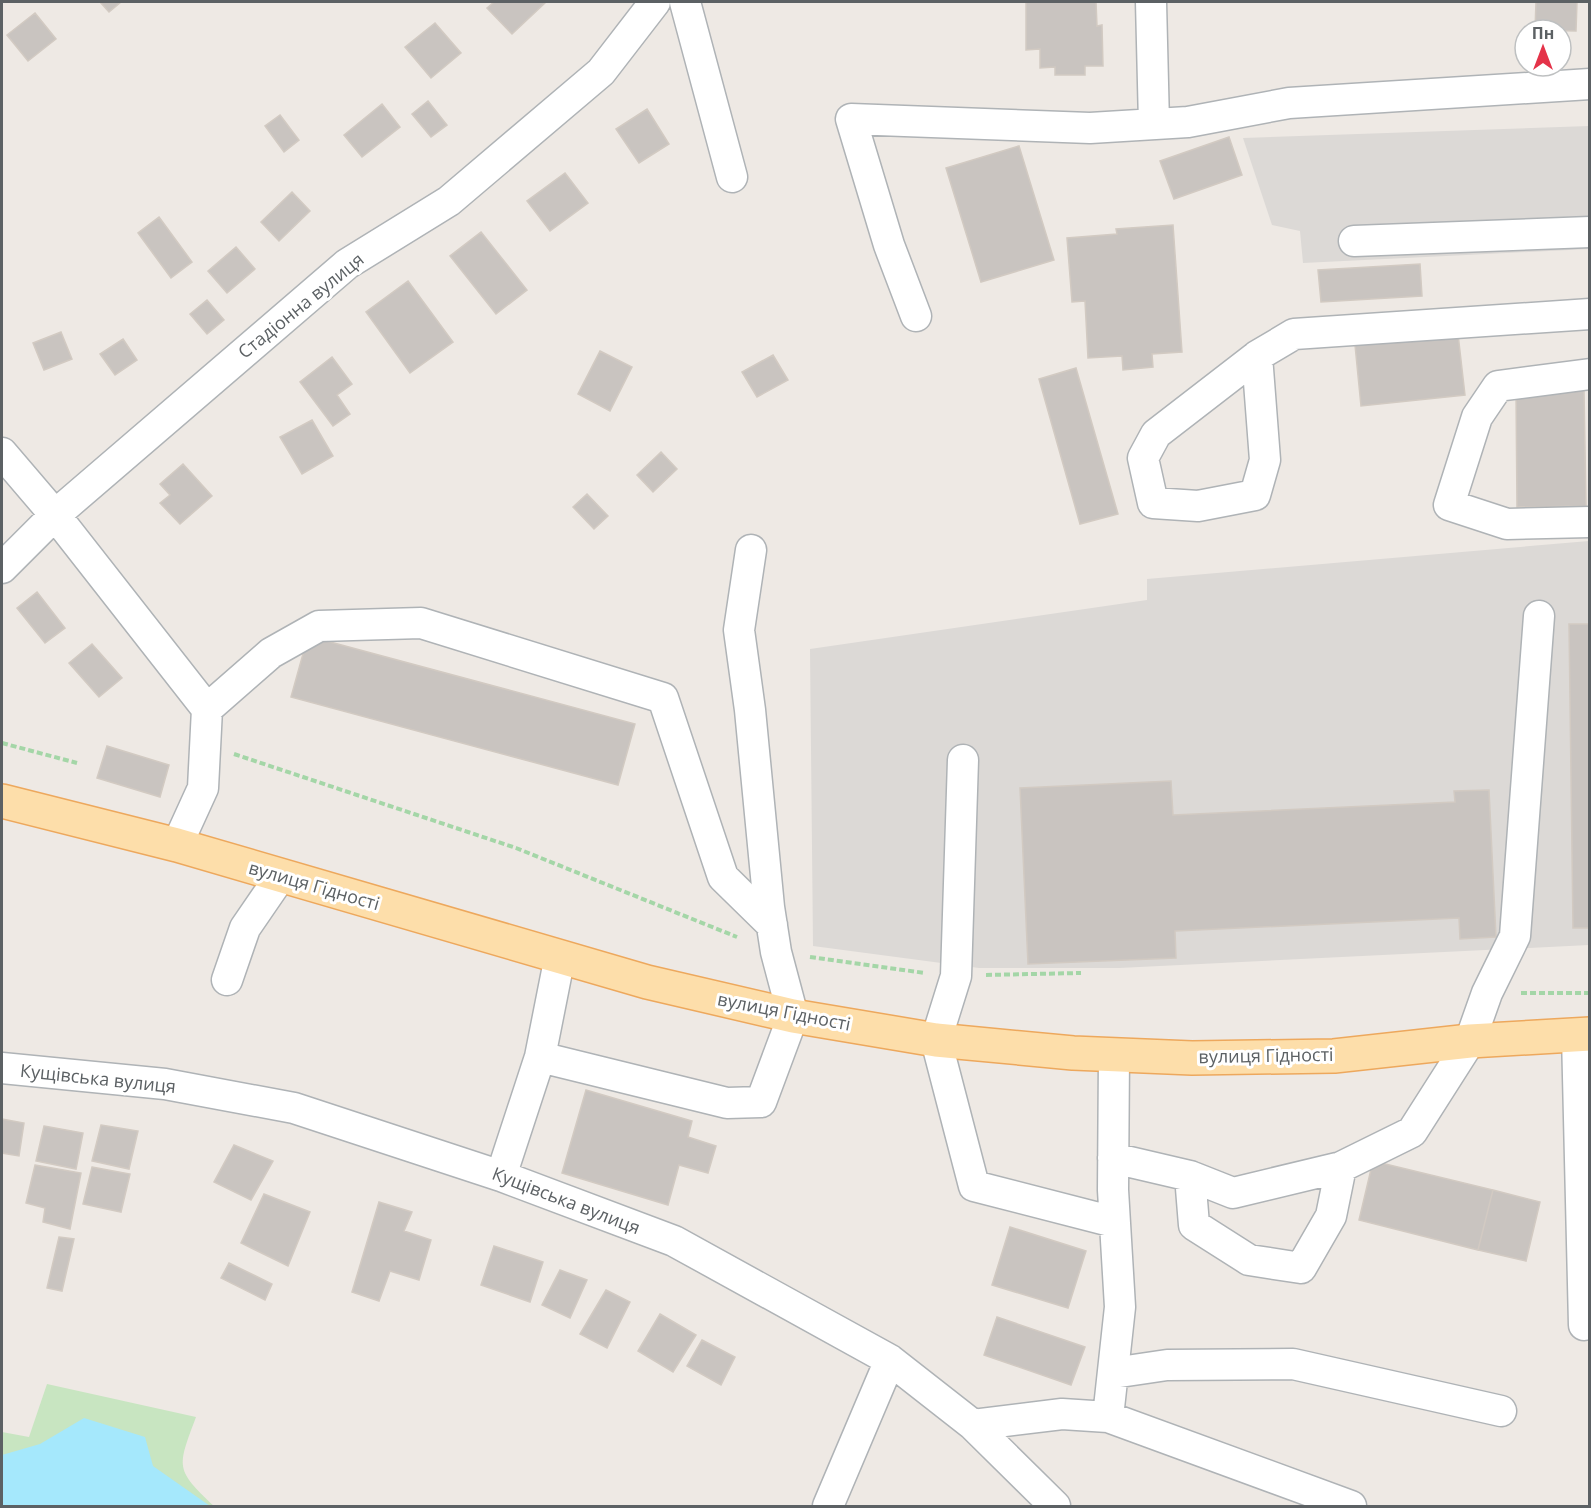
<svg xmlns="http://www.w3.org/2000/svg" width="1591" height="1508" font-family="'Open Sans',sans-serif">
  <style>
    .industrial { fill: #dcd9d6 }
    .green { fill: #c8e5c1 }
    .water { fill: #a5e8fc }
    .building { fill: #c9c4c0; stroke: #d2cac2; stroke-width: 1.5 }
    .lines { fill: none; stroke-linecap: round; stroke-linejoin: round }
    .minor-casing { stroke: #afb3b6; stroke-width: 33 }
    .major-casing { stroke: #eda85d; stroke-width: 36 }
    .path { stroke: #a4d6a7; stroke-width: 4; stroke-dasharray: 6 3; stroke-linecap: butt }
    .minor { stroke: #fff; stroke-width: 30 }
    .major { stroke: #fddeaa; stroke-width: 33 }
    .labels { text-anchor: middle; stroke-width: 6; stroke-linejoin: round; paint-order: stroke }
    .street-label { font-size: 18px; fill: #5c6164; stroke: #fff }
  </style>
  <rect width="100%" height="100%" fill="#eee9e4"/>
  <path class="industrial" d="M1589,126v123l-286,14 -3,-32 -28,-6 -29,-87z
    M1589,541v404l-470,23h-140l-166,-22 -3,-297 337,-49v-21z"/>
  <path class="green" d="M47,1384l149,33c-19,51 -21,52 18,89h-212v-74l27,5z"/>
  <path class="water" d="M84,1418l61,19 8,29 57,40h-208v-51l38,-11z"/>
  <path class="building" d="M100,2h21l-12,10z
    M494,2h52l-34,32 -25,-26z
    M1026,2h70l1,24 5,-1 1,41h-18v9h-30v-8l-15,1v-19l-14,1z
    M1536,2h41l-1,29 -41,-1z
    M35,13l21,26 -28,22 -21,-26z
    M435,23l26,30 -30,25 -26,-31z
    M428,101l19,24 -16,12 -19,-23z
    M382,104l18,23 -38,30 -18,-22z
    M647,109l22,35 -30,19 -23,-34z
    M280,115l19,25 -15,12 -19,-26z
    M1229,137l13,38 -68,24 -14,-38z
    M1019,146l35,114 -73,22 -35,-114z
    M565,173l23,30 -38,28 -23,-30z
    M292,192l18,19 -31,30 -18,-19z
    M159,217l33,45 -21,16 -33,-45z
    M1173,225l9,127 -30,2 1,13 -30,3 -1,-14 -34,2 -3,-57 -13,1 -5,-64 50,-4 -1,-5z
    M481,232l46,58 -31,24 -46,-58z
    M236,247l19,22 -28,24 -19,-22z
    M1420,264l2,32 -101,6 -3,-32z
    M408,281l45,61 -43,31 -44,-61z
    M207,300l17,20 -17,14 -17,-20z
    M61,332l11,27 -28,11 -11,-27z
    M1458,334l7,61 -104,11 -6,-61z
    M123,339l14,21 -22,15 -15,-21z
    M600,351l32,16 -22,44 -32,-17z
    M773,355l15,25 -31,17 -15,-25z
    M332,357l20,27 -15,11 13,19 -17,12 -33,-44z
    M1076,368l42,146 -38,10 -41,-145z
    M1584,390l2,116 -69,1 -1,-116z
    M312,420l21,36 -31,18 -22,-37z
    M661,452l16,17 -24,23 -16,-17z
    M183,464l29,32 -32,28 -20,-21 10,-8 -10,-11z
    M587,494l21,22 -14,13 -21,-22z
    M37,592l28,36 -20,15 -28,-35z
    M1569,624h21v304h-17z
    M308,636l327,88 -17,61 -327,-88z
    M92,644l30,34 -23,19 -30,-34z
    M107,746l62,19 -9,32 -63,-19z
    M1171,781l2,34 282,-13 -1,-11 35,-1 7,147 -36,2 -1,-21 -284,13 1,27 -148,6 -8,-176z
    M586,1090l106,31 -4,16 28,9 -8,27 -29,-8 -11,40 -106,-32z
    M2,1119l22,4 -5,33 -17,-3z
    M101,1125l37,6 -9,38 -37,-8z
    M44,1126l39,7 -7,36 -40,-8z
    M234,1145l39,16 -22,39 -37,-18z
    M1373,1161l120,29 -15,60 -119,-30z
    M35,1165l46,8 -11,56 -27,-7 2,-14 -19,-5z
    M92,1167l38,7 -9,38 -38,-8z
    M1493,1190l47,12 -14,59 -48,-11z
    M264,1194l46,18 -22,54 -47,-23z
    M379,1202l33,10 -8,19 27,9 -12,40 -29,-9 -11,30 -27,-9z
    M1010,1227l76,24 -18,57 -76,-23z
    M59,1237l15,2 -12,52 -15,-3z
    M494,1246l49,16 -13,40 -49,-17z
    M229,1263l43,21 -7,16 -44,-22z
    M560,1270l27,10 -17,38 -28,-13z
    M606,1290l24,12 -23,46 -27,-14z
    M660,1314l36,21 -23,37 -35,-21z
    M997,1317l88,30 -14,38 -87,-30z
    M702,1340l33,17 -14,28 -34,-19z"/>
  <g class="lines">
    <g class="minor-casing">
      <path id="minor" d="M685,2l47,175
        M1151,2l3,122
        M1354,241l236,-9
        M916,316l-27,-71 -38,-126 239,9 98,-6 101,-19 301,-19
        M1257,356l8,104 -10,35 -57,11 -45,-3 -10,-45 13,-24 101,-78 37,-22 296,-20
        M1590,374l-92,12 -21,31 -28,88 58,19 83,-2
        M2,453l53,62 152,194 -4,79 -26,57
        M2,568l53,-53 292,-251 102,-63 152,-129 54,-70
        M207,709l64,-56 48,-27 102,-3 242,75 60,179 49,48
        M963,760l-7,216 -20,64 38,146 140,36
        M560,956l-20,101 187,46 34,-1 32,-86 -17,-64 -7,-45 -19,-197 -11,-80 12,-80
        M227,980l18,-52 35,-51
        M1577,1035l7,290
        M2,1068l163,16 129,24 207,68 173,65 216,119 83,65 82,81
        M1113,1158l77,18 43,17 108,-26 71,-35 58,-91 17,-48 28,-57 24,-320
        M501,1176l39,-119
        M1190,1176l4,49 55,35 52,8 30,-52 10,-49
        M1113,1373l54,-8 126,-1 208,47
        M1108,1417l243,89
        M973,1425l89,-11 46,3 12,-110 -7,-117 1,-135
        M828,1506l62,-146"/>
    </g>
    <g class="major-casing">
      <path id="major" d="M2,801l175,44 470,137 146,34 143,24 137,13 119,5 142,-2 136,-15 120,-7"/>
    </g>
    <path class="path" d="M2,743l75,20
      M234,754l282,94 221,89
      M810,957l115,16
      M986,975l95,-2
      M1521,993h69"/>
    <use href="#minor" class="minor"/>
    <use href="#major" class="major"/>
  </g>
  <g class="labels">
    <g class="street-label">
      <text transform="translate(301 306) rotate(-39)" y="6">Стадіонна вулиця</text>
      <text transform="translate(314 886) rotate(16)" y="6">вулиця Гідності</text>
      <text transform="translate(784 1012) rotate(11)" y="6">вулиця Гідності</text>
      <text transform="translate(1266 1056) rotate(-1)" y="6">вулиця Гідності</text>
      <text transform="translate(98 1079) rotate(6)" y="6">Кущівська вулиця</text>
      <text transform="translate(566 1201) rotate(21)" y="6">Кущівська вулиця</text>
    </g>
  </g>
  <rect width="1591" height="1508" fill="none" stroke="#5c6164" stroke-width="6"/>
  <g transform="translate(1543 48)"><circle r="28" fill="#ffffff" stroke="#bec0c1" stroke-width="1.5"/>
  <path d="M0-4.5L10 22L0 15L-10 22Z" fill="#e43349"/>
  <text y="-9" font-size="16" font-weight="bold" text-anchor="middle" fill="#5c6164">Пн</text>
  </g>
</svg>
